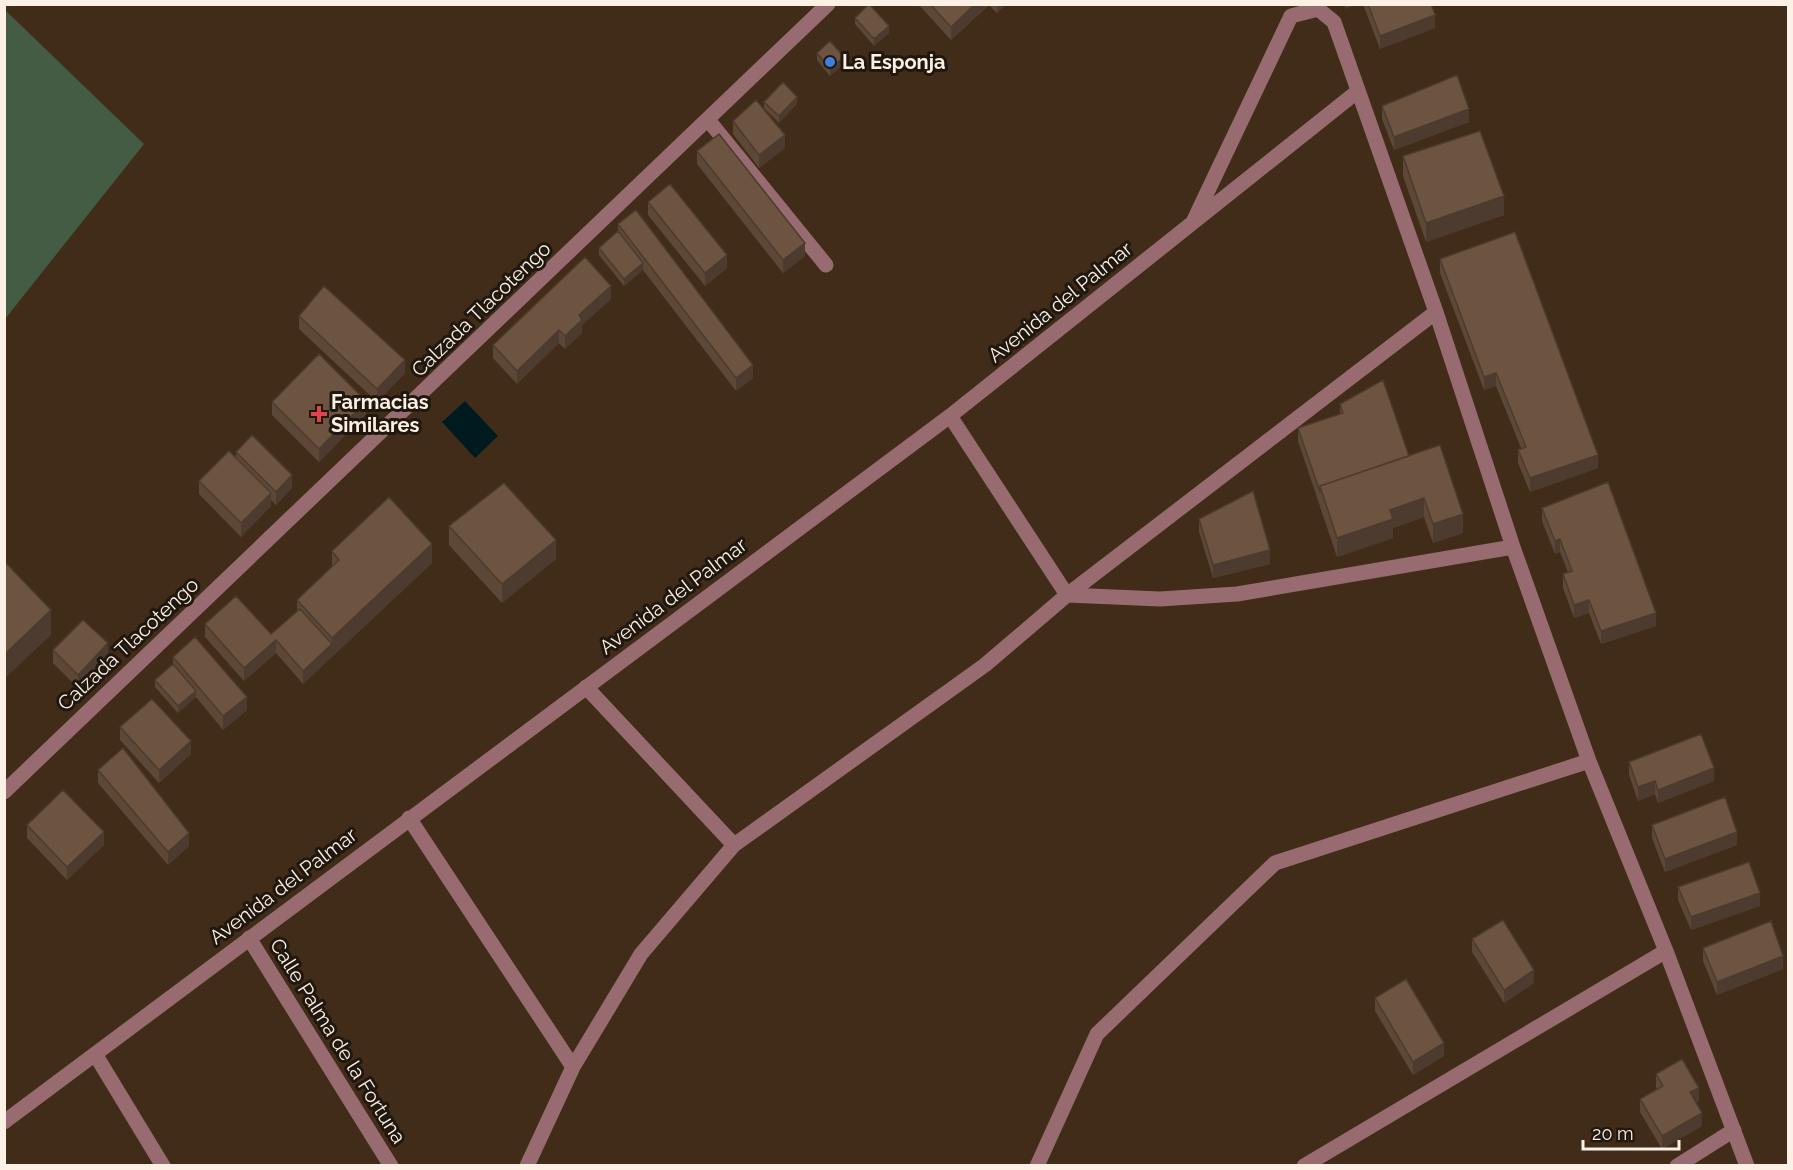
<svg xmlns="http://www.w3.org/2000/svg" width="1793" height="1170" font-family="Raleway,sans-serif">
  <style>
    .green { fill: #445c43 }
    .water { fill: #001b20 }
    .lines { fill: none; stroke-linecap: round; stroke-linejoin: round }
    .minor { stroke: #976b6f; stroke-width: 15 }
    .wall { fill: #5d4838 }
    .shaded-wall { fill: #4c3b2e }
    .building { fill: #6c5441; stroke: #4c3b2e; stroke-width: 1.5 }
    .shop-dot { fill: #3f7fe0; stroke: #20170e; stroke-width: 2 }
    .health-dot { fill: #e0444e; stroke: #20170e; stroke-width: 2 }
    .labels { text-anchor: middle; stroke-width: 6; stroke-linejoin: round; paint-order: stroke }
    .poi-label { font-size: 20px; font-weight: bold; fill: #fdf0e4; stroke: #20170e; text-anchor: start }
    .street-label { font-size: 20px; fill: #fdf0e4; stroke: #20170e }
  </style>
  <rect width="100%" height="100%" fill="#402c18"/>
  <path class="green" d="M4,9l140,135 -139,175h-1z"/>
  <path class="water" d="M465,401l33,35 -23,22 -33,-36z"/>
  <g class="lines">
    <path class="minor" d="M709,121l117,144
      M1194,220l97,-204 27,-7 16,13 102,290 77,235 76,214 77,190 81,215
      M950,416l117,179 93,4 77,-5 276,-47
      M586,687l148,158
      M4,792l824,-788
      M409,818l164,249
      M249,938l142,228
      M95,1054l68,112
      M4,1122l946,-706 408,-325
      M527,1166l46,-99 68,-113 93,-109 251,-180 82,-70 369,-283
      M1037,1166l60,-132 178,-171 314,-102
      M1304,1166l362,-215
      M1677,1166l57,-36"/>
  </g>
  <path class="wall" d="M918,4h88l-9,9 -8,-8 -38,35z
    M1363,4h68l4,24 -55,21z
    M855,18l34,15 -15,13 -19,-22z
    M817,53l27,11 -14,12 -13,-16z
    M764,102l33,2 -18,19 -15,-15z
    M1382,106l87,16 -75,28 -12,-31z
    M733,121l52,27 -26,20 -26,-34z
    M697,151l108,105 -22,17 -86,-109z
    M1403,156l101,59 -78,27 -23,-66z
    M648,202l79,66 -22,18 -57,-71z
    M618,224l135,154 -17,13 -93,-121 -19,16 -25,-31v-7l19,-17z
    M1440,259l158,209 -68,24 -12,-29v-13l3,-2 -25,-62 -12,4 -44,-117z
    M611,299l-29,26v8l-17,16 -6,-6 -42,41 -24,-26v-13z
    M299,316l106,57 -28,29 -78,-73z
    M272,402l94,12 -47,48 -47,-47z
    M1340,404l69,52 54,77 -30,10 -9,-26 -31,11v10l-56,19 -39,-116v-13l42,-14z
    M236,452l56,36 -16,17 -5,-5v6l-30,31 -42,-43v-13l37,-23z
    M1542,508l114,118 -55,18 -12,-31 -15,5 -11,-30v-14l5,-2 -8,-20 -5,2 -13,-33z
    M1199,519l71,45 -57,14 -14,-46z
    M449,526l107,33 -54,44 -53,-58z
    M332,551l100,12 -129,121 -27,-31 -32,28 -39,-44v-13l66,10 26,-23v-11l35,-33z
    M53,650l55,7 -30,31 -25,-25z
    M173,657l74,53 -24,20 -27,-33 -18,16 -23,-26v-7l18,-16z
    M120,727l71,27 -32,29 -39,-43z
    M1629,762l85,19 -56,22 -3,-9 -17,7 -9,-26z
    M98,770l91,76 -21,19 -70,-82z
    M27,825l77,20 -37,35 -40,-42z
    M1652,825l85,20 -72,27 -13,-34z
    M1678,887l82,19 -69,24 -13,-30z
    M1472,939l62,44 -30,20 -32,-51z
    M1703,948l80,21 -66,26 -14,-34z
    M1375,998l69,58 -31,19 -38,-64z
    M1656,1074l43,27 -3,1 6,24 -40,23 -22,-37v-13l17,-10 -1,-1z"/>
  <path class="shaded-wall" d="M975,4h14l-38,36v-13z
    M997,4h9l-9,9z
    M1345,4h13l-13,5z
    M1435,15v13l-55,21v-13z
    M889,26v7l-15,13v-7z
    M844,57v7l-14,12v-7z
    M797,97v7l-18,19v-7z
    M1469,109v13l-75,28v-13z
    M785,135v13l-26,20v-13z
    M1504,196v19l-78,27v-19z
    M805,243v13l-22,17v-13z
    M727,255v13l-22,18v-13z
    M643,263v7l-19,16v-7z
    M611,286v13l-29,26v8l-17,16v-13l14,-21z
    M559,330v13l-42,41v-13z
    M405,360v13l-28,29v-13z
    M753,365v13l-17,13v-13z
    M1496,373v13l-12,4v-13z
    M366,401v13l-47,48v-13z
    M1598,455v13l-68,24v-14z
    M292,475v13l-16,17v-13z
    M271,493v13l-30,31v-14z
    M1424,498v19l-31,11v10l-56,19v-19l53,-28z
    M1463,514v19l-30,10v-19z
    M1560,539v13l-5,2v-13z
    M556,540v19l-54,44v-19z
    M432,544v19l-129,121v-13l29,-27v-6z
    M1270,550v14l-57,14v-13z
    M1589,600v13l-15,5v-13z
    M51,610v25l-47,44v-24z
    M1656,613v13l-55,18v-13z
    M276,640v13l-32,28v-13z
    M108,643v14l-30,31v-13z
    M196,691v6l-18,16v-7z
    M247,697v13l-24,20v-14z
    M191,741v13l-32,29v-13z
    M1714,768v13l-56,22v-13z
    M1655,781v13l-17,7v-14z
    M104,832v13l-37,35v-13z
    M1737,832v13l-72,27v-13z
    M189,833v13l-21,19v-13z
    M1760,893v13l-69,24v-13z
    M1783,956v13l-66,26v-13z
    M1534,970v13l-30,20v-13z
    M1444,1043v13l-31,19v-13z
    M1699,1088v13l-9,4v-13z
    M1702,1113v13l-40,23v-13z"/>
  <path class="building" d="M869,4l20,22 -15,13 -19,-21z
    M930,4h45l-24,23z
    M1368,4h63l4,11 -55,21z
    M830,41l14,16 -14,12 -13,-16z
    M1457,75l12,34 -75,28 -12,-31z
    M783,82l14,15 -18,19 -15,-14z
    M756,100l29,35 -26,20 -26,-34z
    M1480,131l24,65 -78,27 -23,-67z
    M719,134l86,109 -22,17 -86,-109z
    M670,184l57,71 -22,18 -57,-71z
    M636,210l117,155 -17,13 -118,-154z
    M618,231l25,32 -19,16 -25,-31z
    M1515,232l83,223 -68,23 -12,-28 8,-3 -30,-74 -12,4 -44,-118z
    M585,257l26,29 -32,29 3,5 -17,16 -6,-6 -42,41 -24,-26z
    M324,286l81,74 -28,29 -78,-73z
    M319,354l47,47 -47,48 -47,-47z
    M1383,380l26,76 -89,30v6l-22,-64 45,-15 -3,-9z
    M252,435l40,40 -16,17 -40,-40z
    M1440,445l23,69 -30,10 -9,-26 -34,12 3,9 -56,19 -17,-52z
    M229,451l42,42 -30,30 -42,-42z
    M1608,482l48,131 -55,18 -12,-31 -15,5 -11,-31 9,-3 -12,-32 -5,2 -13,-33z
    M504,483l52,57 -54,44 -53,-58z
    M1253,491l17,59 -57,15 -14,-46z
    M389,497l43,47 -100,94 -35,-38 42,-40 -7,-9z
    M4,561l47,49 -47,45z
    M236,596l35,38 29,-25 32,35 -29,27 -27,-31 -32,28 -39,-44z
    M83,620l25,23 -30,32 -25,-25z
    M195,637l52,60 -24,19 -50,-59z
    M173,664l23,27 -18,15 -23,-26z
    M152,699l39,42 -32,29 -39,-43z
    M1701,734l13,34 -56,22 -3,-9 -17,6 -9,-25z
    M123,748l66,85 -21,19 -70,-82z
    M63,790l41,42 -37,35 -40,-42z
    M1725,797l12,35 -72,27 -13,-34z
    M1749,862l11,31 -69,24 -13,-30z
    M1503,920l31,50 -30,20 -32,-51z
    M1771,921l12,35 -66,26 -14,-34z
    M1406,979l38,64 -31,19 -38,-64z
    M1682,1059l17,29 -9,4 12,21 -40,23 -22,-37 23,-13 -7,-12z"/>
  <circle class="shop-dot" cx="830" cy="62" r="6"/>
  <path class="health-dot" d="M316 405h6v6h6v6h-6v6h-6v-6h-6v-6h6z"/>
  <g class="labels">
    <g class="poi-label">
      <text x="842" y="69">La Esponja</text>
      <text x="331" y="409">Farmacias<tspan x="331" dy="23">Similares</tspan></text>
    </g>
    <g class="street-label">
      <text transform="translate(1060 302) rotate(-39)" y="7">Avenida del Palmar</text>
      <text transform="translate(481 309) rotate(-44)" y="7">Calzada Tlacotengo</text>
      <text transform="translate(673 596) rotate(-37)" y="7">Avenida del Palmar</text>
      <text transform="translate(128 644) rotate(-43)" y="7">Calzada Tlacotengo</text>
      <text transform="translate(283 886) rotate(-37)" y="7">Avenida del Palmar</text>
      <text transform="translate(338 1041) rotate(58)" y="7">Calle Palma de la Fortuna</text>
    </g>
  </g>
  <rect width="1793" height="1170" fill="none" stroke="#fdf0e4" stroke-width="12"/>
  <path d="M1583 1140v9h96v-9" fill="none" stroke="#fdf0e4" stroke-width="3"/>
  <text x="1592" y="1140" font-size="18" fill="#fdf0e4" stroke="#20170e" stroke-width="4.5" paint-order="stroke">20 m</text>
</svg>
